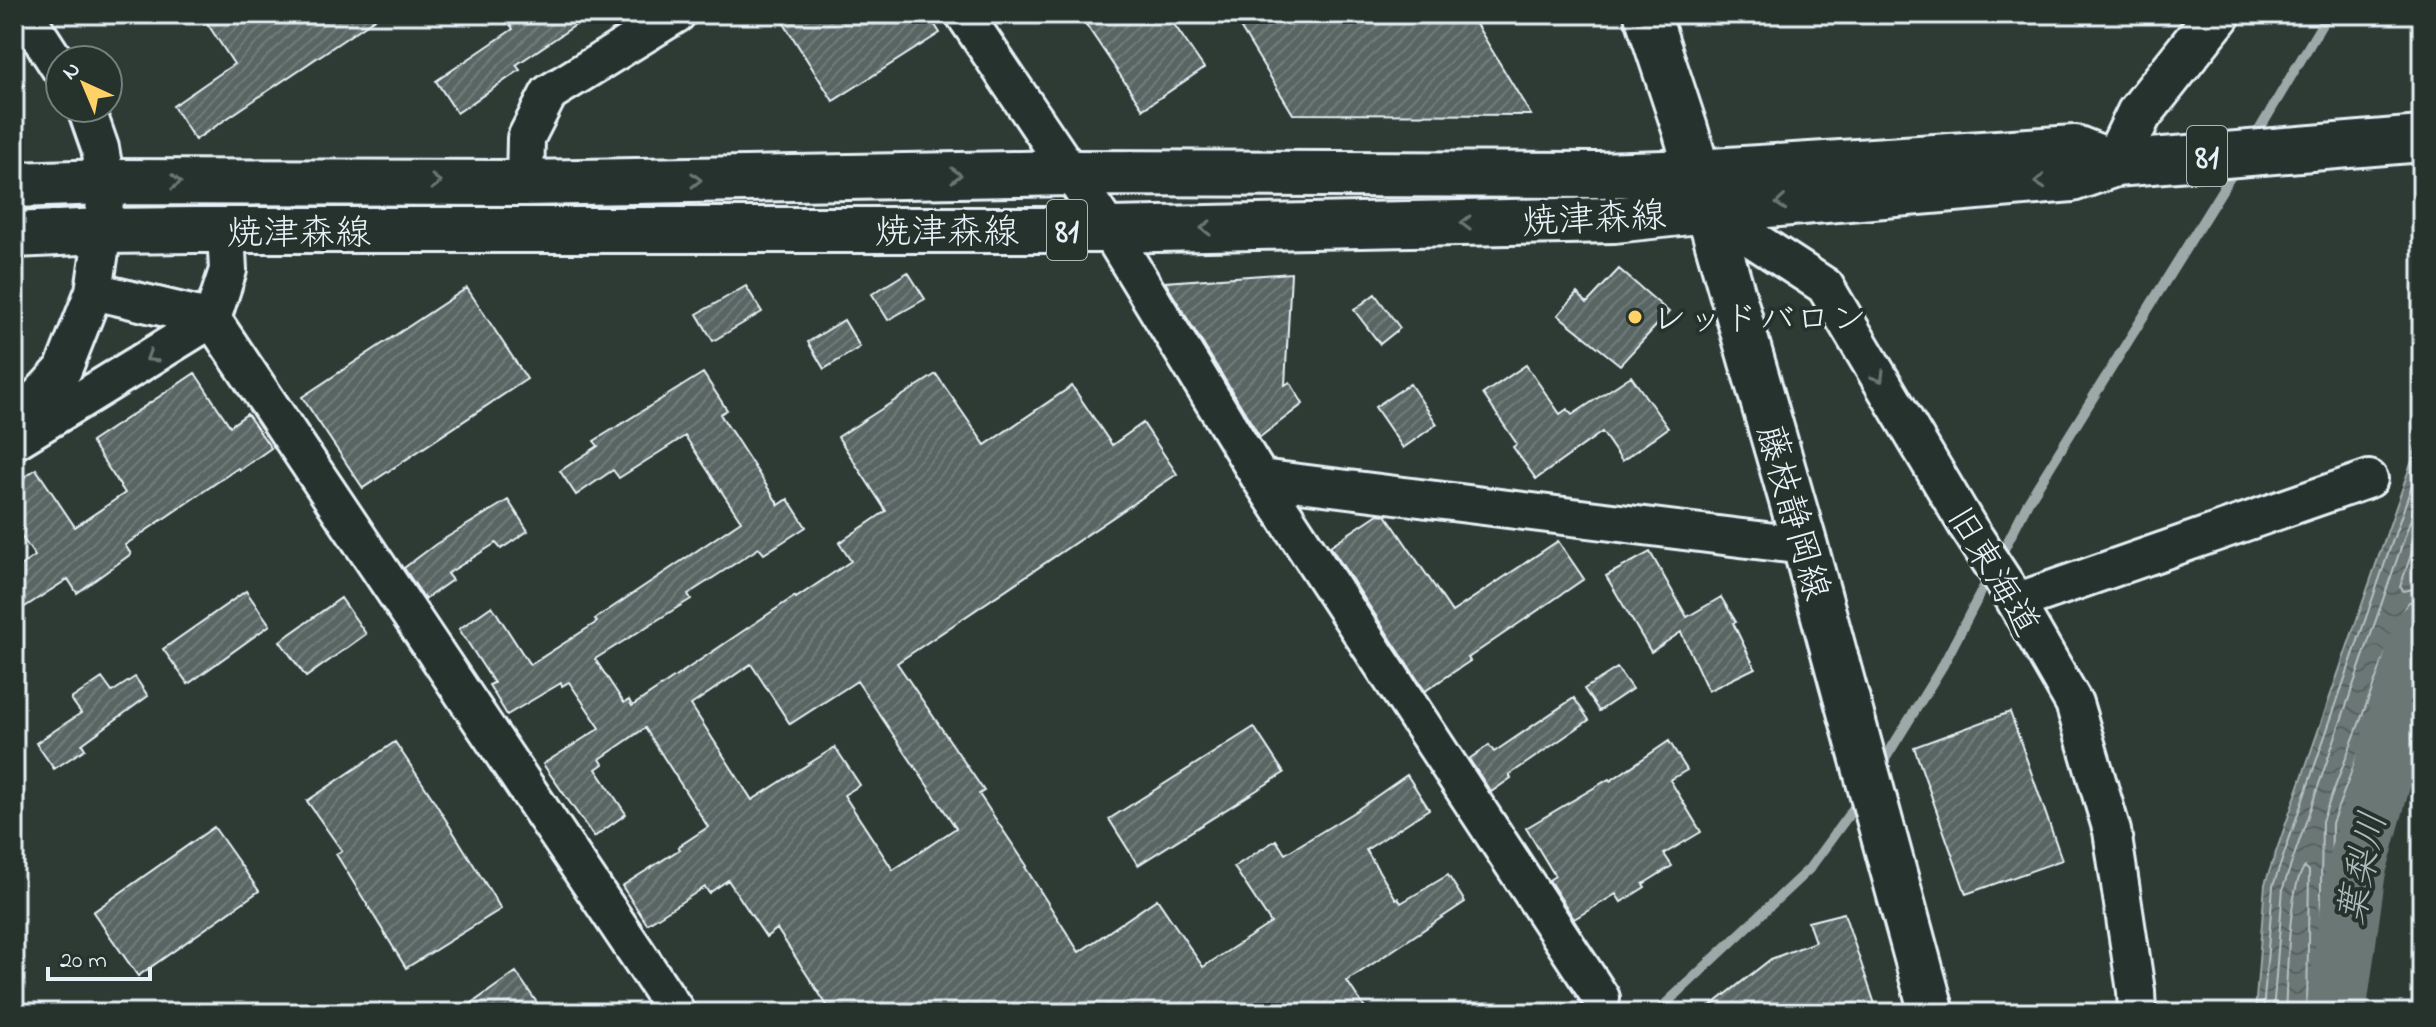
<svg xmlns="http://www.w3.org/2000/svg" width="2436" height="1027" font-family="'Indie Flower','Klee One',sans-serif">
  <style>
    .water { fill: url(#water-waves); stroke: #9da8a9; stroke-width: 2 }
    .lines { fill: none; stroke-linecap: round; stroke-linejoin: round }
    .shore { stroke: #b6c0c4; stroke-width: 2 }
    .stream { stroke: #9da8a9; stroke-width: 10 }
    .river { stroke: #6b7775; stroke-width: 60 }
    .building { fill: url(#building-hatch); stroke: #e8f1f8; stroke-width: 2; fill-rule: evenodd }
    .minor-casing { stroke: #e8f1f8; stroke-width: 42 }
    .tertiary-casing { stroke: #e8f1f8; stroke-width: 50 }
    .secondary-casing { stroke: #e8f1f8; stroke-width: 50 }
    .primary-casing { stroke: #e8f1f8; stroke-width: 50 }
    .minor { stroke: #26332d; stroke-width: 36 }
    .tertiary { stroke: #26332d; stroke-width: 44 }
    .secondary { stroke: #26332d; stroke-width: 44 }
    .primary { stroke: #26332d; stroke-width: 44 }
    .oneway { stroke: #6a7674 }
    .poi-dot { fill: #ffd166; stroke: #26332d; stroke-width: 3 }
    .labels { text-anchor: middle; stroke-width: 8; stroke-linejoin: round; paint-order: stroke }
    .shield { fill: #26332d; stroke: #aeb8bb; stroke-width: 2 }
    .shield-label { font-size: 34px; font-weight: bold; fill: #e8f1f8 }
    .street-label { font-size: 36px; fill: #e8f1f8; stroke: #26332d }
    .poi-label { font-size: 36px; fill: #e8f1f8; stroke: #26332d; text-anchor: start }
    .water-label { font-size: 38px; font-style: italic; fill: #b0babd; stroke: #26332d }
  </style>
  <defs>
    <pattern id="water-waves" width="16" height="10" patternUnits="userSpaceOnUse" patternTransform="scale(2)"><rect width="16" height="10" fill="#6b7775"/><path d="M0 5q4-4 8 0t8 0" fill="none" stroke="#586060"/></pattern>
    <pattern id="building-hatch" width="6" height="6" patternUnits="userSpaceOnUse" patternTransform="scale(2)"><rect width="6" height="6" fill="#596563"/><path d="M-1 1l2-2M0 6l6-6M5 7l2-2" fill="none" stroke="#717c7a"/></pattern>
  </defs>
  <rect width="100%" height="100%" fill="#2e3b35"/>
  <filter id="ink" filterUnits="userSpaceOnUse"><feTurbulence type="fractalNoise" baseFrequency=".0125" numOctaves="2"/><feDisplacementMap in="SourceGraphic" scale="16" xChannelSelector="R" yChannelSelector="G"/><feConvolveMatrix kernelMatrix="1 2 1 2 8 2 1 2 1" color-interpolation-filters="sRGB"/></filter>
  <g filter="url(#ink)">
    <path class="water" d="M2422,432v176l-82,217 -3,188h-82l10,-129z"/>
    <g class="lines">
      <path class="shore" d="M2422,523l-22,64 4,4 18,-4
        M2263,1013l10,-127 149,-430
        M2273,1013l10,-125 139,-401
        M2285,1013c2,-28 3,-130 20,-146l4,4 -2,142
        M2319,1013l3,-192 80,-210 7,-9 13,-3
        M2329,1013l3,-190 79,-208 5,-5h6"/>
      <path class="stream" d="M2252,142l76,-128
        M1999,559l29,-57 209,-336
        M1880,767l63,-102 48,-92
        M1656,1013l153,-144 52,-71"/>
      <path class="river" d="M2336,1013l20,-143 66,-238"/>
    </g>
    <path class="building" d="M201,14h181l-187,126 -22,-34 61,-42z
      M503,14h89l-76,51 4,5 -63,43 -21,-32 77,-52z
      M778,14h150l12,19 -107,68z
      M1079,14h88l37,54 -61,41z
      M1232,14h238l61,101 -238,-1z
      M1619,269l50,43 -49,53 -62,-50 19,-22 10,10z
      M908,272l17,27 -37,21 -16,-26z
      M1291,273l-6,112 5,-3 13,22 -43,33 -95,-155z
      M746,286l16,26 -49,29 -16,-27z
      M467,288l60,91 -164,109 -61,-91z
      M1375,294l25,34 -20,16 -26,-34z
      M844,320l16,27 -36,22 -16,-27z
      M1526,365l34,49 7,-5 5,6 59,-39 37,52 -46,33 -20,-29 -66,47 -23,-32 4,-3 -34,-50z
      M195,373l35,53 17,-12 24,34 -31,22 -2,-2 -113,77 6,9 -54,39 -9,-14 -54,35v-44l21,-14 -21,-30v-42l22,-15 39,58 50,-34 -34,-51z
      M703,373l24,37 -7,4 59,91 9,-6 18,28 -42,27 -5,-6 -71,46 3,5 -96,60 29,44 5,-3 3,6 163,-110 1,2 55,-37 -12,-18 47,-32 -48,-74 98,-63 49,71 87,-59 40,59 31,-22 34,51 -280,189 87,128 -5,3 48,72 -2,1 54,85 78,-53 46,68 68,-44 -37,-56 42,-27 9,14 69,-42 53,-37 22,34 -63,41 30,49 2,-1 3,5 47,-28 17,27 -118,79 21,32h-536l-55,-84 -11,8 -38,-57 -19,13 -4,-6 -58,37 -25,-38 58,-37 -2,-2 30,-20 -63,-99 -45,31 3,5 -7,5 30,45 -32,23 -51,-73 57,-36 -31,-46 -7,4 -1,-3 -54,32 -18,-30 5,-2 -35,-54 33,-23 38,59 67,-43 -2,-3 146,-98 -56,-85 -66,42 -6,-8 -37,25 -16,-24 38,-25 -4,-5zM751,664l39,60 67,-43 99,147 -63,42 -49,-75 16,-10 -25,-38 -83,53 -61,-95z
      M1410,384l27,40 -34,24 -28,-41z
      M508,500l20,31 -27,18 -5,-6 -49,31 5,6 -27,19 -21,-31 32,-24z
      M1378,514l8,1 66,97 106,-71 26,38 -116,79 2,3 -45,30 -95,-145z
      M1650,552l37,65 34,-20 15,25 -3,1 22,45 -47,23 -27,-59 -30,20 -45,-76z
      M246,591l24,34 -82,59 -25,-35z
      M341,598l25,36 -60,43 -26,-36z
      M1617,668l15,21 -33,22 -15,-22z
      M135,677l13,19 -66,48 3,5 -31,20 -18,-26 45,-30 -10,-14 31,-21 10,14z
      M1574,698l15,22 -80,55 2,3 -20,14 -22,-33 20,-14 5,7z
      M2010,712l52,148 -96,34 -52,-147z
      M1254,727l30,46 -146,92 -29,-46z
      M1669,741l18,29 -17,10 31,52 -37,22 8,12 -29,18 2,3 -24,15 -5,-8 -42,25 -25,-39 6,-4 -29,-48 83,-49 1,2z
      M395,742l36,54 70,113 -95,59 -70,-114 6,-3 -35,-50z
      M214,827l45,64 -121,85 -45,-64z
      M1844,913l34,100h-176l69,-54 44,-17 -7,-20z
      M516,972l28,41h-86z"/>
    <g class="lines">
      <g class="minor-casing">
        <path id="minor" d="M25,14l35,54
          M964,14l145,216 151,248 341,520
          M525,183l1,-45 23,-45 128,-79
          M1708,210l117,76 143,241 38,58 68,118 38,128 24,160 1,22
          M94,291l118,28 465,694
          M14,423l49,-53 31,-79 9,-60 3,-49 -6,-34 -14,-40
          M14,441l198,-122 16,-49 -2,-39
          M1260,478l545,68
          M2016,602l353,-123"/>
      </g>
      <g class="tertiary-casing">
        <path id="tertiary" d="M2115,164l24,-50 79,-100"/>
      </g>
      <g class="secondary-casing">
        <path id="secondary" d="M1647,14l38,115 120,417 127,467"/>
      </g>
      <g class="primary-casing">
        <path id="primary" d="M14,185l92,-3 419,1 545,-10 529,2 98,-3 378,-24 40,16
          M14,235l89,-4 92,-1h914l505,-10 94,-10 364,-31 43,-15 307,-25"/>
      </g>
      <use href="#minor" class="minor"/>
      <use href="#tertiary" class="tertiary"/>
      <use href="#secondary" class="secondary"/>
      <use href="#primary" class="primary"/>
    </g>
    <defs><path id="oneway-chevron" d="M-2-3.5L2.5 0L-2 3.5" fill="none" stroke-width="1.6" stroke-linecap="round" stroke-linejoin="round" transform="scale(2)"/></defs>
    <g class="oneway">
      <use href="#oneway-chevron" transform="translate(956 175) rotate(-1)"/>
      <use href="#oneway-chevron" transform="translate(696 180) rotate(-1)"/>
      <use href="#oneway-chevron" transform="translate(176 182)"/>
      <use href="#oneway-chevron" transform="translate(436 182) rotate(1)"/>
      <use href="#oneway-chevron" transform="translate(2040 182) rotate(175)"/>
      <use href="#oneway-chevron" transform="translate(1781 203) rotate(175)"/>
      <use href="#oneway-chevron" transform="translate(1466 223) rotate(179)"/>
      <use href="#oneway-chevron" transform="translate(1206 228) rotate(179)"/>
      <use href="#oneway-chevron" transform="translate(151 357) rotate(148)"/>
      <use href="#oneway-chevron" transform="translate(1879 377) rotate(59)"/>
    </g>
  </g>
  <circle class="poi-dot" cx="1635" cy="317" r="8"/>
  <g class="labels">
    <g class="shield">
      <rect x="2187" y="126" width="40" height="60" rx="6"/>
      <rect x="1047" y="200" width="40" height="60" rx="6"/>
    </g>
    <g class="shield-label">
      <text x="2207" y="168">81</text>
      <text x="1067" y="242">81</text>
    </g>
    <g class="street-label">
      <text transform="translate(1594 217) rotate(-3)" y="13">焼津森線</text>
      <text x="947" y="243">焼津森線</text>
      <text x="299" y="244">焼津森線</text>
      <text transform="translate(1795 512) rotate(74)" y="13">藤枝静岡線</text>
      <text transform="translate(1995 570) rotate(59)" y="13">旧東海道</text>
    </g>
    <g class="poi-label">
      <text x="1651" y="330">レッドバロン</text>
    </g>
    <g class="water-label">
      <text transform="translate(2361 868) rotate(-78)" y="13">葉梨川</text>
    </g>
  </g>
  <rect width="2436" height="1027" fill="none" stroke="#26332d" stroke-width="48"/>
  <rect x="24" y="24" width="2388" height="979" fill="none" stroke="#e8f1f8" stroke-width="3" filter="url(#ink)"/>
  <g transform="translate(84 84) rotate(316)"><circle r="38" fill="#26332d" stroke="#747f7e" stroke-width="2"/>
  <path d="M0-6L14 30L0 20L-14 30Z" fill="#ffd166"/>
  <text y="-12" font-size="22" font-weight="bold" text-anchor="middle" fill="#e8f1f8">N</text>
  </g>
  <path d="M48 967v12h102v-12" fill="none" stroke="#e8f1f8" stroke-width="4"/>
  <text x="60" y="967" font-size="24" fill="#e8f1f8" stroke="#26332d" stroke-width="6" paint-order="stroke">20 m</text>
</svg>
